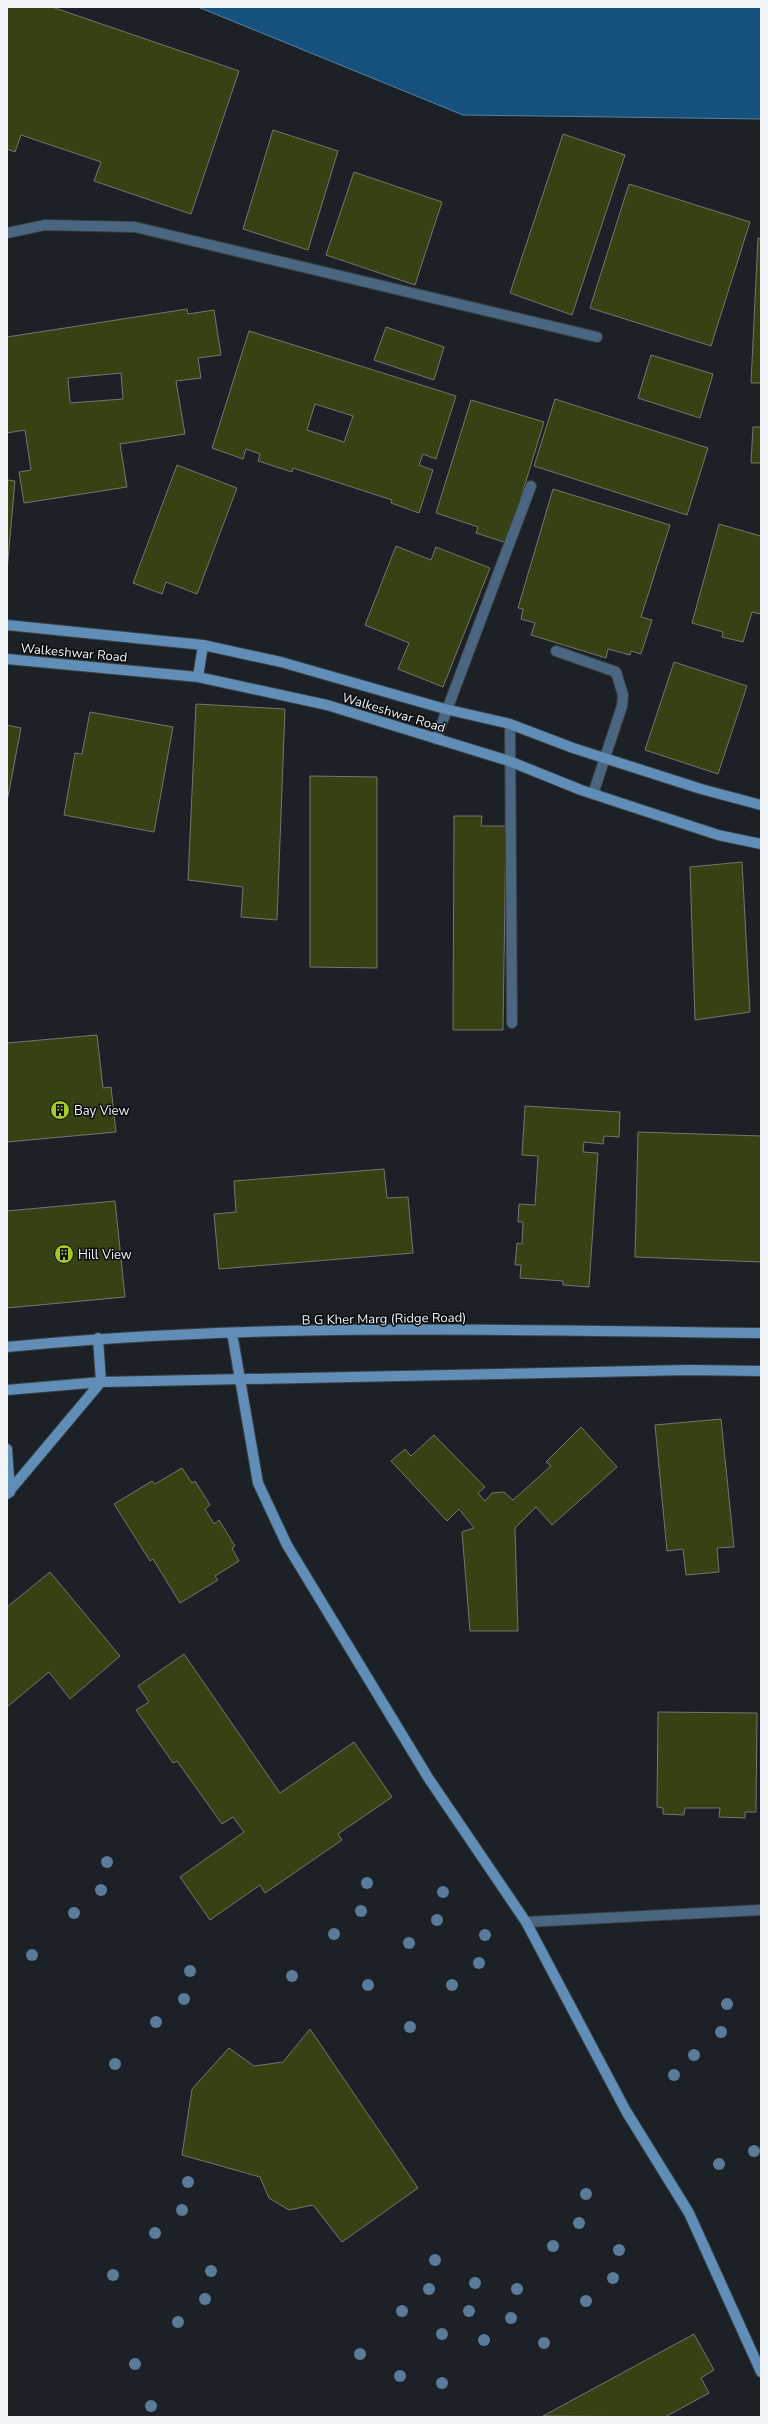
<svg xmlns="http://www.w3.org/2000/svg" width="768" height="2424" font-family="'Nunito Sans',sans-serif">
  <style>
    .water { fill: #16507c; stroke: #5882a1 }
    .building { fill: #374214; stroke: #74776e; fill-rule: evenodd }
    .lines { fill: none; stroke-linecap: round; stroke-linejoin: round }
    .lane-casing { stroke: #393f43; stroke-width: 12 }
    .street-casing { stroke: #393f43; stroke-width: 12 }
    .secondary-casing { stroke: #393f43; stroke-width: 12 }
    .lane { stroke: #4a6680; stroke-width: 10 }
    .street { stroke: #4a6680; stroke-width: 10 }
    .secondary { stroke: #608eb7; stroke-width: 10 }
    .tree { fill: #5b7b98 }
    .labels { text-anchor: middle; stroke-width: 3; stroke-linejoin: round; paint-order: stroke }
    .street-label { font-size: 13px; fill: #f1f5f8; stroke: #080a0d }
    .poi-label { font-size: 13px; fill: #f1f5f8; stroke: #080a0d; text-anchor: start }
  </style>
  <rect width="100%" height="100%" fill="#1b2126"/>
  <path class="water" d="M198,7h563v112l-298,-4z"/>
  <path class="building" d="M7,7h45l187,64 -48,143 -97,-33 7,-19 -80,-27 -6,17 -8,-3z
    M273,130l65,21 -30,99 -65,-21z
    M563,134l62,21 -53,160 -62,-22z
    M354,172l88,30 -27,83 -89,-30z
    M629,184l121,38 -39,124 -121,-38z
    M758,238l3,1v144h-10z
    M187,309l1,5 26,-4 7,45 -23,3 3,20 -25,3 9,53 -65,10 7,43 -103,16 -5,-31 12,-2 -6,-40 -18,3v-96zM121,373l2,26 -53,4 -2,-25z
    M386,327l58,20 -10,33 -60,-20z
    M249,331l207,65 -20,63 -13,-5 -4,11 14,5 -14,43 -28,-10 1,-3 -99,-32 -1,4 -34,-11 2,-7 -14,-5 -3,10 -31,-11zM315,404l38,12 -9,26 -37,-12z
    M651,355l62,19 -13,44 -62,-20z
    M555,399l153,49 -21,67 -153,-49z
    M471,400l73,22 -37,121 -31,-10 2,-6 -42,-14z
    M753,427h8v36h-10z
    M177,465l60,23 -40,106 -31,-12 -4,12 -29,-11z
    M7,480l8,1 -8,90z
    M553,489l117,36 -29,92 11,3 -11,34 -10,-3 -1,4 -22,-6 -2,9 -75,-23 4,-12 -14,-4 2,-10 -5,-1z
    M719,524l42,12v74l-1,4 -8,-2 -9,30 -21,-5 1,-5 -31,-9z
    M396,546l35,14 5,-13 54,21 -47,119 -45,-18 11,-26 -44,-18z
    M674,662l73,24 -29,88 -73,-24z
    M196,704l89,5 -8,211 -36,-3 2,-30 -55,-7z
    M90,712l83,15 -19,105 -90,-17 11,-62 7,1z
    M7,725l14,3 -14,74z
    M310,776l67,1v191l-67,-1z
    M454,816h28l-1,10h25l-3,204h-50z
    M742,862l8,150 -55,8 -5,-153z
    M97,1035l6,53 8,-1 5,45 -109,10v-99z
    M525,1106l95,6 -1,25 -15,-1 -1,8 -19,-2 -1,10 15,1 -9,134 -26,-2v-4l-43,-3 1,-13h-6l2,-22 5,1 1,-22h-5l1,-18 16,1 3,-49 -16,-1z
    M638,1132l123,4v126l-126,-5z
    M384,1169l3,29 21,-1 5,56 -194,16 -5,-55 22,-2 -2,-31z
    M115,1201l10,96 -118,11v-97z
    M721,1419l13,128 -17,1 2,24 -33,3 -3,-26 -16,2 -12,-126z
    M581,1427l36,40 -65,58 -16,-18 -21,21 3,103h-48l-8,-99 12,-4 -15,-19 -12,12 -56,-60 14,-12 6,7 23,-21 51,52 -7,6 7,8 7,-8 12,-1 9,8 38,-34 -5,-4z
    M182,1468l10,15 3,-2 15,24 -5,4 9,15 5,-4 16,26 -3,2 7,13 -24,15 3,4 -38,23 -27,-44 -3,2 -36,-57 38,-23 3,3z
    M50,1572l70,84 -50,43 -21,-27 -42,35v-100z
    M184,1654l96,139 74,-51 38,55 -54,37 4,6 -77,53 -5,-8 -50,35 -30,-43 64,-45 -11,-15 -11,7 -45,-63 -4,2 -37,-53 13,-8 -11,-16z
    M658,1712l99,1 -1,99h-11v6l-26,-1 1,-9h-35l-1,7 -21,-1v-6l-6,-1z
    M310,2029l108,159 -76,54 -29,-37 -24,5 -20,-12 -9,-21 -78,-22 10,-66 37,-41 25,18 29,-4z
    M694,2334l20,36 -13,8 8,15 -44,24 -122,-1z"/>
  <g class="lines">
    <g class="lane-casing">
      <path id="lane" d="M7,233l38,-8 90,2 462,110"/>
    </g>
    <g class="street-casing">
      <path id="street" d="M556,651l60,21 7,23 -1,11 -29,88
        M510,724l2,299
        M436,739l95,-253
        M526,1922l235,-12"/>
    </g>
    <g class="secondary-casing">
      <path id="secondary" d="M7,625l196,20 78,17 164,47 65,15 63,24 128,41 60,16
        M7,659l191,18 129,28 182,56 72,29 137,45 43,9
        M198,677l5,-32
        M232,1333l26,150 29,62 142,234 97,143 100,189 63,102 72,159
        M7,1347c250,-25 503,-17 754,-14
        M7,1390l94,-8 588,-12 72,1
        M7,1449l3,43
        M7,1494l94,-112 -3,-44"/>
    </g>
    <use href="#lane" class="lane"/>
    <use href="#street" class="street"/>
    <use href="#secondary" class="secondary"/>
  </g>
  <g class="tree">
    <circle cx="107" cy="1862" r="6"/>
    <circle cx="367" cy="1883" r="6"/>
    <circle cx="101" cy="1890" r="6"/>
    <circle cx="443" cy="1892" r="6"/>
    <circle cx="361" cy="1911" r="6"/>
    <circle cx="74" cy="1913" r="6"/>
    <circle cx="437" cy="1920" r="6"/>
    <circle cx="334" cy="1934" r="6"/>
    <circle cx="485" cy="1935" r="6"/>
    <circle cx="409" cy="1943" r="6"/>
    <circle cx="32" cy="1955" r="6"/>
    <circle cx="479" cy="1963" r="6"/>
    <circle cx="190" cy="1971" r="6"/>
    <circle cx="292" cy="1976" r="6"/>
    <circle cx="368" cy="1985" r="6"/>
    <circle cx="452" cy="1985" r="6"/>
    <circle cx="184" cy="1999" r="6"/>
    <circle cx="727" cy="2004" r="6"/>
    <circle cx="156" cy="2022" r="6"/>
    <circle cx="410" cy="2027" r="6"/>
    <circle cx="721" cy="2032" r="6"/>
    <circle cx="694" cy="2055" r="6"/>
    <circle cx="115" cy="2064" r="6"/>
    <circle cx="674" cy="2075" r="6"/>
    <circle cx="754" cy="2151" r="6"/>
    <circle cx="719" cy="2164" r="6"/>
    <circle cx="188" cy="2182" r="6"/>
    <circle cx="586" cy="2194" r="6"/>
    <circle cx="182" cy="2210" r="6"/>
    <circle cx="579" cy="2223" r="6"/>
    <circle cx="155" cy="2233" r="6"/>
    <circle cx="553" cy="2246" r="6"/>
    <circle cx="619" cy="2250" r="6"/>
    <circle cx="435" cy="2260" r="6"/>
    <circle cx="211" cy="2271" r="6"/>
    <circle cx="113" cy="2275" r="6"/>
    <circle cx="613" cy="2278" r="6"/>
    <circle cx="475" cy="2283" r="6"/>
    <circle cx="429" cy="2289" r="6"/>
    <circle cx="517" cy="2289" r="6"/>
    <circle cx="205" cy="2299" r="6"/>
    <circle cx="586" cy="2301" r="6"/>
    <circle cx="402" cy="2311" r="6"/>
    <circle cx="469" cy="2311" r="6"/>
    <circle cx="511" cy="2318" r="6"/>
    <circle cx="178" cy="2322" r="6"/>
    <circle cx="442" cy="2334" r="6"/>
    <circle cx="484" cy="2340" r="6"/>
    <circle cx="544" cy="2343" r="6"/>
    <circle cx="360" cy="2354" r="6"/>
    <circle cx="135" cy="2364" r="6"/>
    <circle cx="400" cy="2376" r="6"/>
    <circle cx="442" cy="2383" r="6"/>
    <circle cx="151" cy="2406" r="6"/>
  </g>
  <defs>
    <g id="building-disc" transform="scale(1)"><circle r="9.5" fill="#a4c824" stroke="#080a0d"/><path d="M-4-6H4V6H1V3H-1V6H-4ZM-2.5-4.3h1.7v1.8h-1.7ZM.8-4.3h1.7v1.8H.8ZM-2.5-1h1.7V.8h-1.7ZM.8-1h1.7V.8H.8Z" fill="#111"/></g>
  </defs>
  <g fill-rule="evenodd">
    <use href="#building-disc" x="60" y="1110"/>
    <use href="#building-disc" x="64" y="1254"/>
  </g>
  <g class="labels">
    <g class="street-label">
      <text transform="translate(74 652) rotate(5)" y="5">Walkeshwar Road</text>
      <text transform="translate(394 712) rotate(17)" y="5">Walkeshwar Road</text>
      <text transform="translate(384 1318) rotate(-1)" y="5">B G Kher Marg (Ridge Road)</text>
    </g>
    <g class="poi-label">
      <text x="74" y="1115">Bay View</text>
      <text x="78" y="1259">Hill View</text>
    </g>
  </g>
  <rect width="768" height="2424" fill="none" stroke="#f1f5f8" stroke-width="16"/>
</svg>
